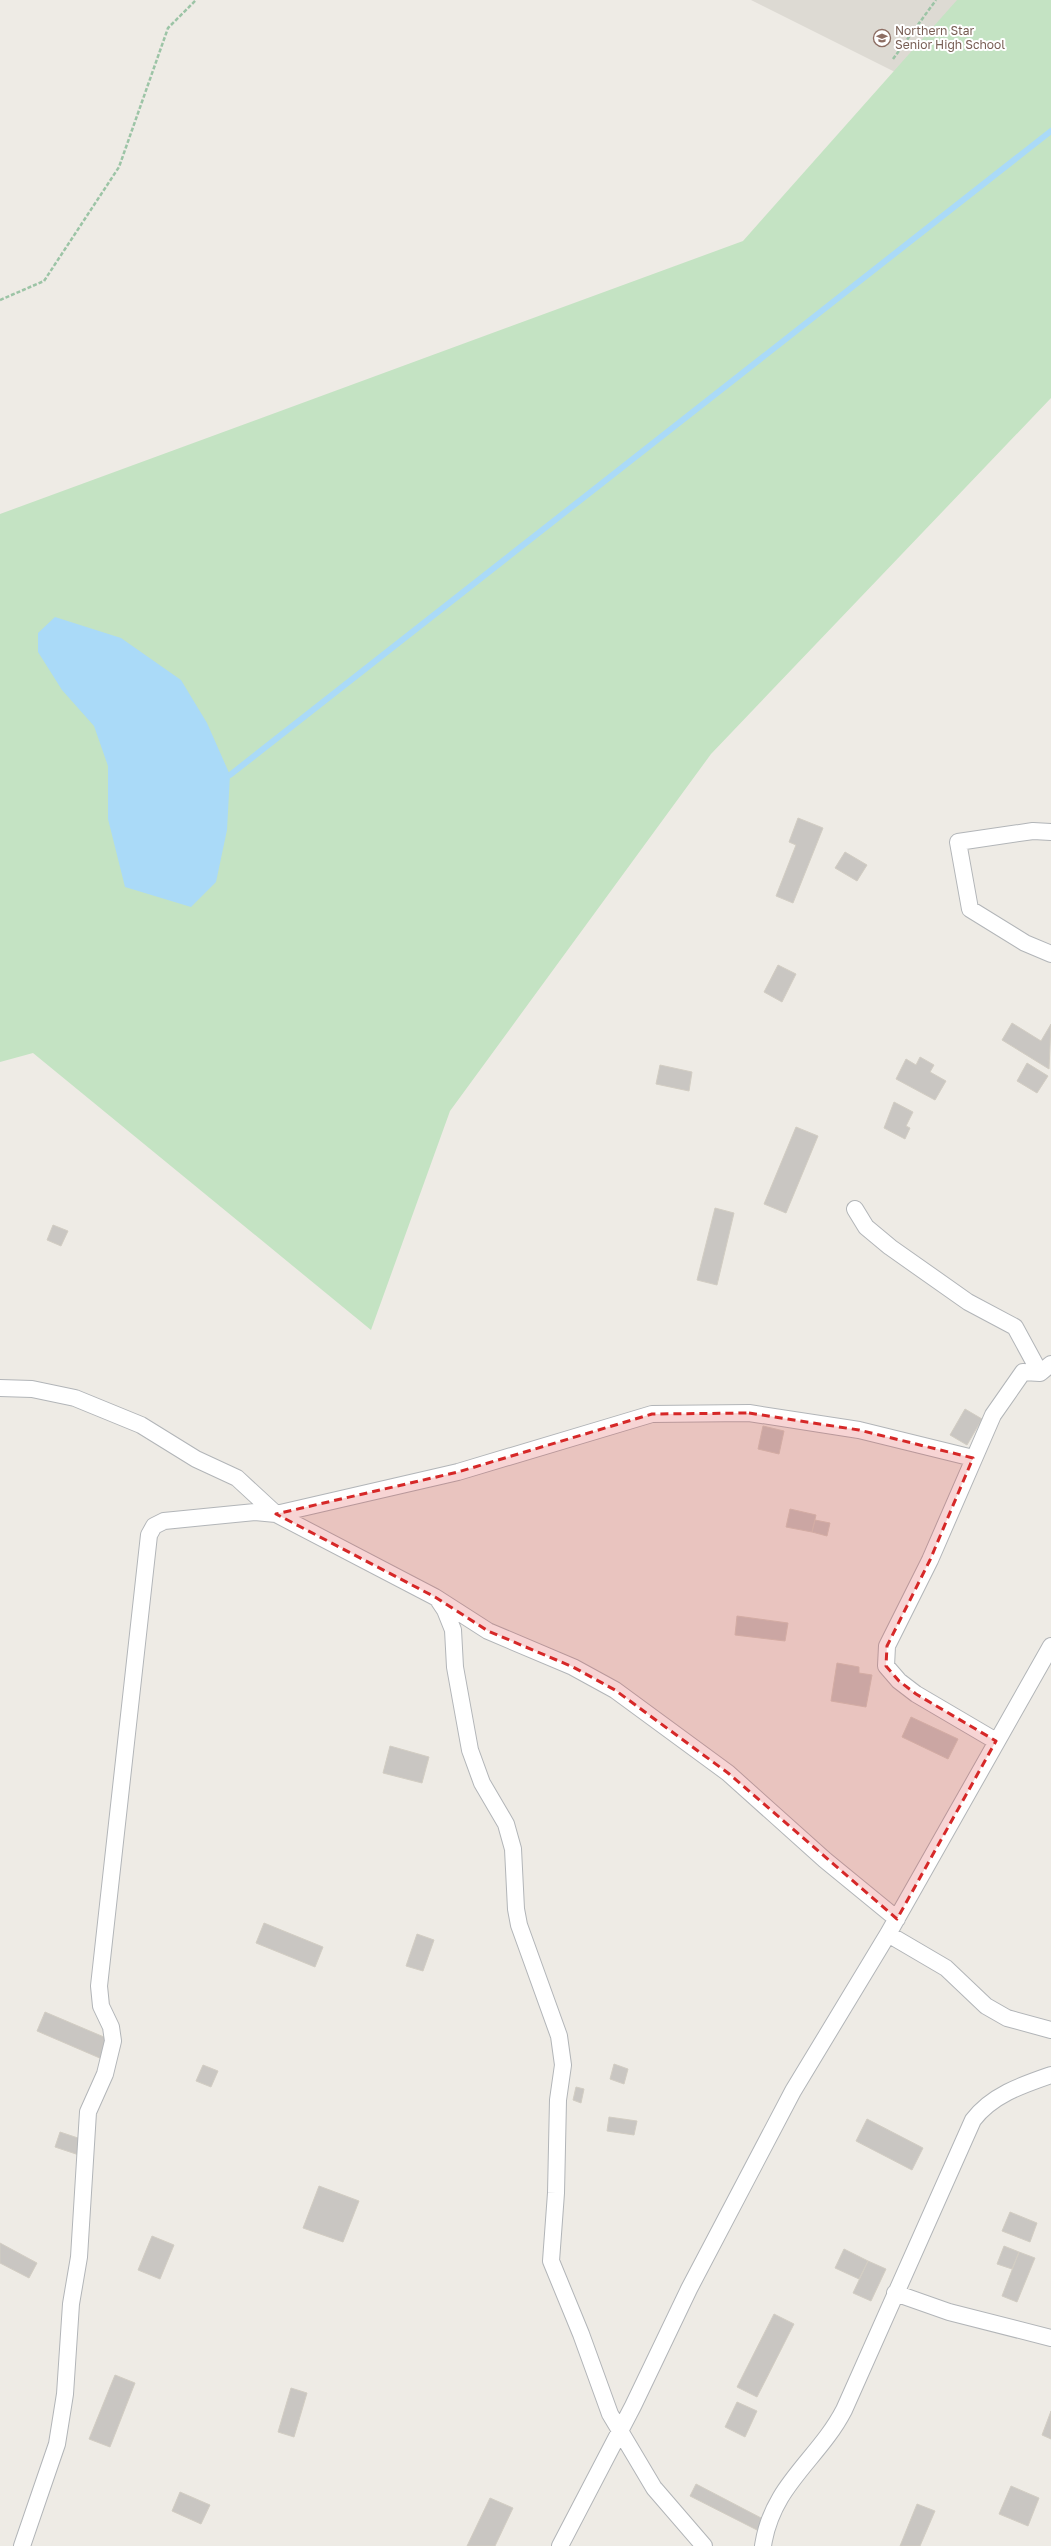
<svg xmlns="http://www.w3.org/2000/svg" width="1051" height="2546" font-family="'Golos Text',sans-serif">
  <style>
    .education { fill: #dddad3 }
    .green { fill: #c4e3c3 }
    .water { fill: #aadaf8 }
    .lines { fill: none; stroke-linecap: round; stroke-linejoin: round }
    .stream { stroke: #aadaf8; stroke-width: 6 }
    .building { fill: #c9c6c2; stroke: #d2cdc3 }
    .street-casing { stroke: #b2b5b8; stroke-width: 18 }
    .path { stroke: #9cc4a6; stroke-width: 2.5; stroke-dasharray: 4 2; stroke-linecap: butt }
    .street { stroke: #fff; stroke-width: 16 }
    .marked { fill: #d62828; fill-opacity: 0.2; stroke: #d62828; stroke-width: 3; stroke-dasharray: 8 5; stroke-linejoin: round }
    .labels { text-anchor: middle; stroke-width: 4; stroke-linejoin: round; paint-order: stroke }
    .education-label { font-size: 12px; fill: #785e54; stroke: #fff; text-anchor: start }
  </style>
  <rect width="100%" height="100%" fill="#eeebe5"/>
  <path class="education" d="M751,0h226l-76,75z"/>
  <path class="green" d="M957,0h94v398l-340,356 -261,357 -79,219 -338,-277 -33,9v-548l743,-273z"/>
  <path class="water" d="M55,617l66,21 60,42 26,43 23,52 -3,55 -11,52 -25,25 -66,-20 -17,-68v-53l-14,-40 -32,-36 -24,-38v-19z"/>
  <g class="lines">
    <path class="stream" d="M230,775l821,-644"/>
  </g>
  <path class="building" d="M798,818l25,10 -30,75 -17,-7 20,-51 -7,-3z
    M845,852l22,13 -10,16 -22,-13z
    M778,965l18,9 -14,28 -18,-10z
    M1012,1023l29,18 10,-17 -2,45 -47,-29z
    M920,1057l14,8 -4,7 16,9 -11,19 -39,-21 10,-20 10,6z
    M1027,1063l21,13 -11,17 -20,-12z
    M660,1065l32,7 -3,19 -33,-7z
    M894,1102l19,10 -7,14 4,2 -5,11 -21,-11z
    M796,1127l22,9 -32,77 -22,-9z
    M715,1208l19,5 -17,72 -20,-5z
    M53,1225l15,6 -7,15 -14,-6z
    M965,1409l17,10 -15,26 -17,-10z
    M763,1426l21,5 -5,23 -21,-5z
    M790,1509l26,6 -4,17 -26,-5z
    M815,1520l15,3 -3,13 -15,-4z
    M737,1616l51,7 -3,18 -50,-6z
    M837,1663l22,4v6l13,2 -6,32 -35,-6z
    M911,1717l47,22 -10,20 -46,-22z
    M390,1746l39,11 -7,26 -39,-10z
    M264,1923l59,24 -8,20 -59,-24z
    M417,1934l17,6 -11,31 -17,-5z
    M45,2012l66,28 -9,19 -65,-28z
    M614,2064l14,5 -4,15 -14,-5z
    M203,2065l15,6 -7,16 -15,-6z
    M576,2087l8,2 -3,14 -8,-3z
    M609,2117l28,4 -3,14 -27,-4z
    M867,2119l56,29 -11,22 -56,-29z
    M60,2132l24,8 -5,15 -24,-8z
    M319,2186l40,15 -16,41 -40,-14z
    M1010,2212l27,11 -7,19 -28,-11z
    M152,2236l22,9 -14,34 -22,-9z
    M0,2243l37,20 -8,15 -29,-15z
    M1004,2246l15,6 -7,17 -15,-5z
    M844,2249l24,12 -9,18 -24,-11z
    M1019,2252l16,6 -18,44 -15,-6z
    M868,2261l18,8 -15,32 -18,-8z
    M774,2314l20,10 -37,73 -20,-10z
    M115,2375l20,8 -25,64 -21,-8z
    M291,2388l16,5 -13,44 -16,-5z
    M737,2402l20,9 -12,26 -20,-10z
    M1051,2411v28l-9,-4z
    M696,2484l67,35 -6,11 -67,-34z
    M1011,2486l28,12 -11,28 -29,-12z
    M180,2492l30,13 -9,19 -29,-13z
    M490,2498l23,10 -18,38h-28z
    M917,2504l18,7 -15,35h-20z"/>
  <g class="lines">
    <g class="street-casing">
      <path id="street" d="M1051,832l-18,-1 -75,11 12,67 55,34 26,11
        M855,1209l11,18 24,20 78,55 47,25 25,46
        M0,1388l32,1 43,9 66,27 55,34 41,19 39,36
        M276,1514l182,-42 194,-58 97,-1 110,17 114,28
        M439,1601l6,9 8,20 2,37 15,83 12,33 24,41 7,25 3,60 3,16 40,111 4,29 -5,35 -2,93 -5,68 30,73 29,80 44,74 50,58
        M996,1741l-80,-47 -17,-13 -13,-15 1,-20 43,-86 63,-145 30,-43 17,1 11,-9
        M888,1934l58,34 40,38 21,12 44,12
        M895,2293l54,19 102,26
        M22,2546l35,-102 8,-50 6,-90 8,-47 9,-145 17,-38 8,-33 -2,-14 -10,-21 -2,-20 50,-451 5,-9 10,-5 91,-9 21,2 159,83 53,34 85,36 42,23 113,83 97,87 72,59
        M560,2546l73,-140 56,-117 104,-198 95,-157 163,-288
        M763,2546c9,-61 55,-86 81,-136l129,-290c19,-25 49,-35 78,-45"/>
    </g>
    <path class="path" d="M893,59l43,-59
      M0,300l44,-19 75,-114 49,-139 28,-28"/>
    <use href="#street" class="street"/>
  </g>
  <path class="marked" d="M749,1413l110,17 114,28 -43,102 -43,86 -1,20 13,15 17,13 80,47 -99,178 -169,-146 -113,-83 -42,-23 -85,-36 -53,-34 -159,-83 182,-42 194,-58z"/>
  <defs>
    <g id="school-ring" transform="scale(0.9)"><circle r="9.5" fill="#fff" stroke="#8d6e63" stroke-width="1.5"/><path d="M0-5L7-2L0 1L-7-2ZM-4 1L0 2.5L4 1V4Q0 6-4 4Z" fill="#8d6e63"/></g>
  </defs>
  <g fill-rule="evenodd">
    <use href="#school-ring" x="882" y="38"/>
  </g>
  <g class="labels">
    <g class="education-label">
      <text x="895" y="35">Northern Star<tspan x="895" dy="14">Senior High School</tspan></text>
    </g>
  </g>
</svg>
